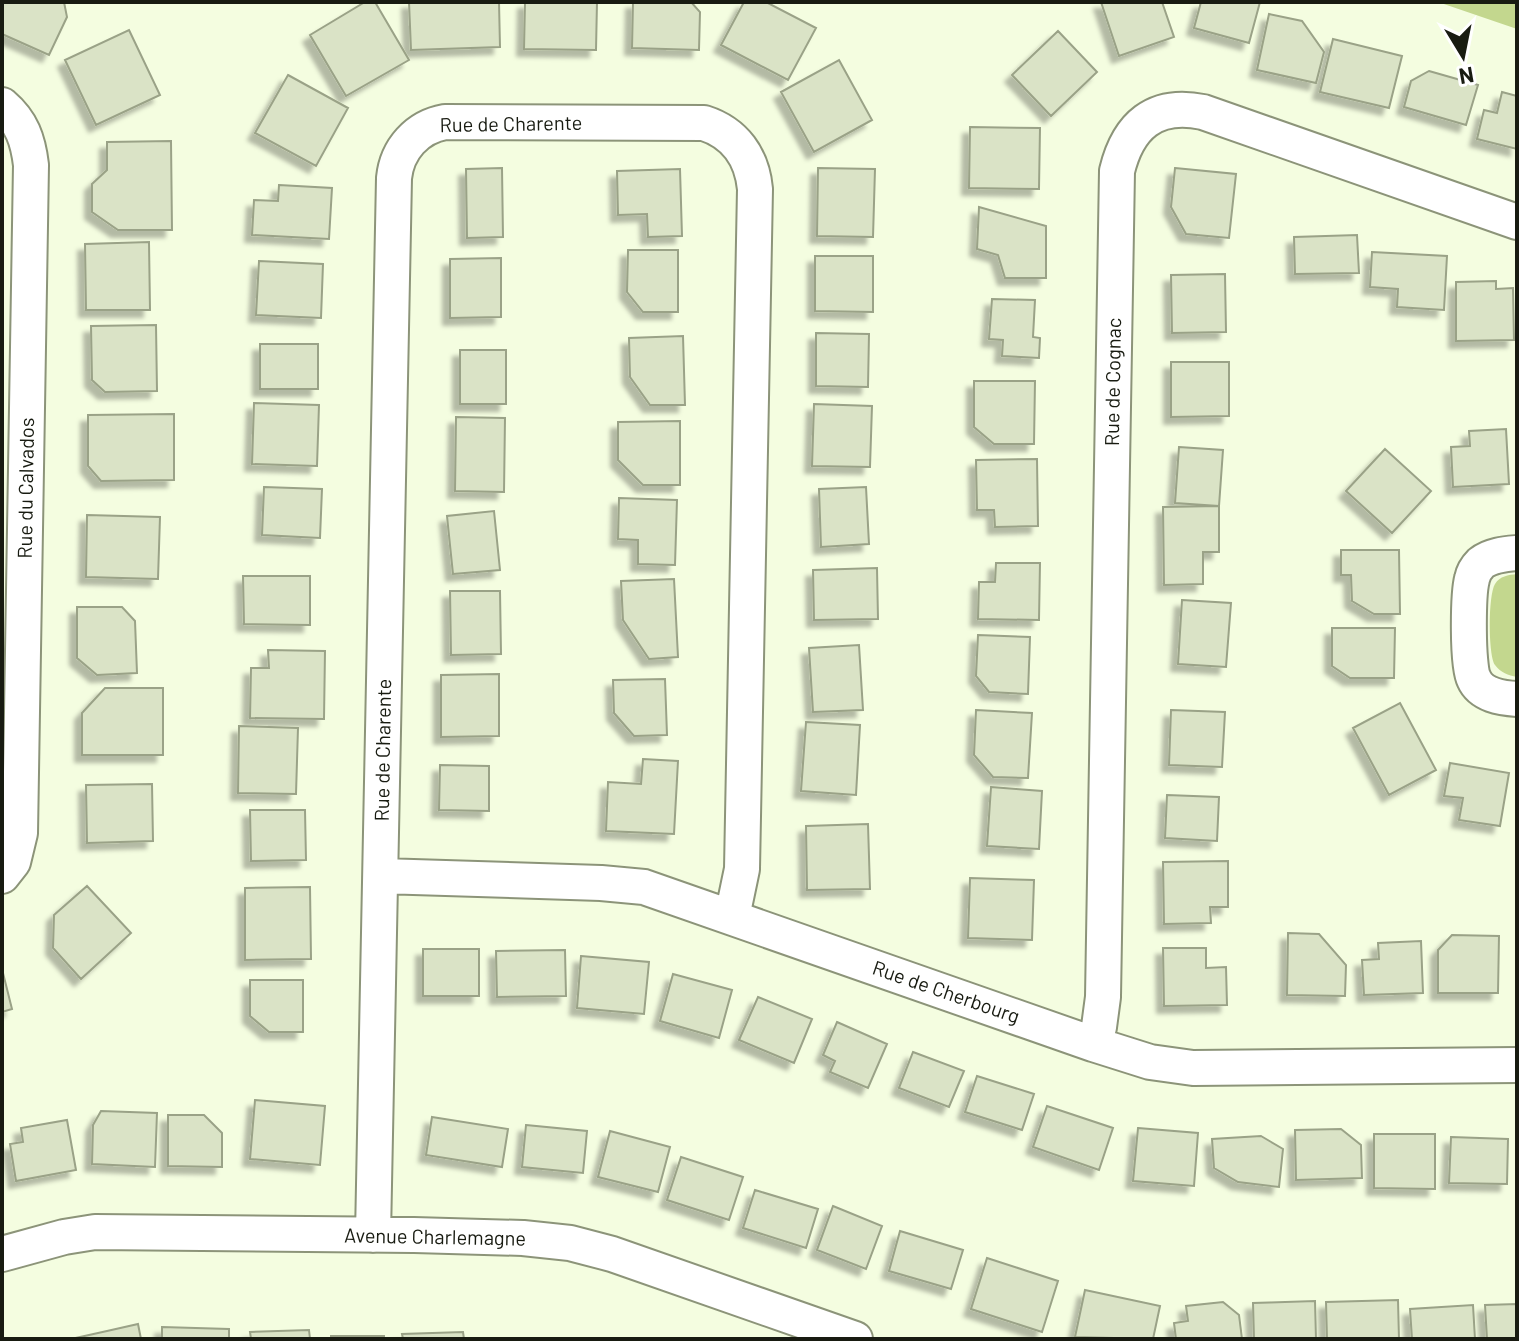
<svg xmlns="http://www.w3.org/2000/svg" width="1519" height="1341" font-family="Barlow,sans-serif">
  <style>
    .green { fill: #c3d78e }
    .building { fill: #dae3c6; stroke: #9aa287; stroke-width: 2; filter: url(#shadow) }
    .lines { fill: none; stroke-linecap: round; stroke-linejoin: round }
    .minor-casing { stroke: #8c9479; stroke-width: 38 }
    .minor { stroke: #fff; stroke-width: 34 }
    .labels { text-anchor: middle; stroke-width: 6; stroke-linejoin: round; paint-order: stroke }
    .street-label { font-size: 20px; fill: #181b11; stroke: #fff }
  </style>
  <defs>
    <filter id="shadow"><feDropShadow dx="-7" dy="7" stdDeviation="2" flood-color="#0004"/></filter>
  </defs>
  <rect width="100%" height="100%" fill="#f4fde0"/>
  <path class="green" d="M1438,2h79v27z
    M1517,574v103c-9,-2 -16,-4 -22,-12 -7,-10 -7,-70 0,-81 5,-8 13,-9 22,-10z"/>
  <path class="building" d="M2,2h62l3,15 -18,38 -47,-21z
    M365,2h10l34,58 -63,36 -36,-61z
    M409,2h90l1,45 -89,3z
    M525,2h72l-1,48 -72,-1z
    M633,2h58l9,10 -1,38 -67,-2z
    M744,2h22l50,26 -28,52 -67,-35z
    M1101,2h61l12,35 -55,19z
    M1201,2h59l-11,41 -55,-15z
    M1269,14l33,7 22,31 -8,31 -59,-13z
    M129,30l31,65 -64,30 -31,-65z
    M1058,31l39,41 -46,44 -39,-41z
    M1333,39l69,17 -13,52 -69,-16z
    M839,60l33,60 -58,32 -33,-60z
    M1429,71l49,14 -12,40 -62,-18 7,-26z
    M288,75l60,33 -32,58 -61,-33z
    M1502,92l15,4v53l-40,-10 7,-29 13,3z
    M970,127l70,1 -1,61 -70,-1z
    M171,141l1,89h-54l-26,-18v-28l15,-14v-28z
    M502,168l1,69 -36,1 -1,-69z
    M818,168l57,1 -2,68 -56,-1z
    M1175,168l61,6 -7,64 -43,-4 -15,-27z
    M680,169l2,67 -34,1 -1,-23 -29,1 -1,-44z
    M279,185l53,3 -3,51 -77,-4 2,-35 24,1z
    M979,207l67,19v52h-41l-7,-23 -21,-6z
    M1357,235l2,38 -64,1 -1,-37z
    M149,242l1,68h-64l-1,-66z
    M628,250h50v62h-35l-16,-20z
    M1372,252l75,4 -3,54 -47,-3 1,-18 -28,-2z
    M815,256h58v56l-58,-1z
    M501,258v59l-51,1v-59z
    M259,261l64,3 -2,54 -65,-3z
    M1225,274l1,58 -54,1 -1,-58z
    M1496,281v8l17,-1 1,52 -58,1v-59z
    M992,299l43,1 -2,37 7,1 -1,20 -37,-2 1,-16 -14,-1z
    M156,325l1,66 -52,1 -13,-12 -1,-54z
    M816,333l53,1 -1,53 -52,-1z
    M683,336l2,69h-35l-20,-28 -1,-39z
    M260,344h58v45h-58z
    M460,350h46v54h-46z
    M1171,362h58v54l-58,1z
    M974,381h61l-1,63h-40l-20,-17z
    M254,403l65,2 -2,61 -65,-2z
    M814,404l58,2 -2,61 -58,-1z
    M174,414v66l-73,1 -13,-15v-51z
    M456,417l49,1 -1,74 -49,-1z
    M680,421v64h-37l-25,-25v-38z
    M1506,429l3,55 -56,3 -2,-40 19,-1 -1,-15z
    M1179,447l44,3 -4,56 -44,-3z
    M1385,449l46,42 -39,42 -46,-42z
    M1037,459l1,67 -43,1 -1,-17h-17l-1,-50z
    M264,487l58,2 -2,49 -58,-3z
    M866,487l3,57 -48,3 -2,-58z
    M619,498l58,2 -2,65 -37,-1v-24l-20,-1z
    M1219,506v46h-16v32l-39,1 -1,-78z
    M494,511l6,59 -47,4 -6,-58z
    M87,515l73,2 -2,62 -72,-2z
    M1341,550h58l1,64h-26l-22,-13 -1,-26h-10z
    M996,563h44l-1,57 -61,-1 1,-37h16z
    M877,568l1,51 -64,1 -1,-50z
    M243,576h67v49l-66,-1z
    M674,579l4,78 -29,2 -26,-39 -2,-39z
    M450,591h50l1,63 -50,1z
    M1182,600l49,3 -5,64 -48,-3z
    M77,607h45l13,14 2,52 -40,2 -20,-17z
    M1332,628h63l-1,50h-44l-18,-12z
    M978,635l52,2 -2,57 -39,-2 -13,-16z
    M859,645l4,65 -50,2 -4,-64z
    M268,650l57,1 -1,68 -74,-1 1,-50h18z
    M499,674v62l-58,1v-62z
    M665,679l2,56 -33,1 -20,-23 -1,-33z
    M105,688h58v67h-81v-42z
    M1400,703l36,67 -47,25 -36,-67z
    M976,710l56,3 -4,65 -35,-1 -19,-22z
    M1171,710l54,2 -3,55 -53,-2z
    M806,722l54,3 -4,70 -55,-4z
    M239,726l59,2 -2,66 -58,-1z
    M643,759l35,2 -4,73 -68,-3 2,-49 33,2z
    M1450,763l59,10 -9,53 -41,-6 4,-22 -19,-2z
    M440,765l49,1v45l-50,-1z
    M152,784l1,57 -66,2 -1,-58z
    M991,787l51,4 -3,58 -52,-3z
    M1167,795l52,2 -2,44 -52,-3z
    M250,810h55l1,50 -55,1z
    M868,824l2,65 -63,1 -1,-64z
    M1228,861v46h-18l1,16 -47,1 -1,-62z
    M970,878l64,2 -2,60 -64,-2z
    M87,886l44,47 -50,46 -28,-31 1,-33z
    M310,887l1,72 -66,1v-72z
    M1288,933l31,1 27,31 -1,31 -58,-1z
    M1452,935l47,1 -1,57h-60v-43z
    M1421,941l2,52 -59,2 -2,-35 17,-1 -1,-16z
    M1163,948h43v20l20,-1 1,38 -63,1z
    M423,949h56v47h-56z
    M565,950l1,46 -69,1 -1,-46z
    M581,956l68,6 -5,52 -67,-6z
    M2,969l10,40 -10,3z
    M673,974l59,16 -13,48 -59,-17z
    M250,980h53v52h-34l-19,-16z
    M758,997l54,22 -18,44 -55,-23z
    M837,1022l50,22 -19,44 -38,-16 5,-11 -12,-6z
    M913,1052l51,19 -15,36 -50,-19z
    M977,1076l57,18 -12,36 -57,-18z
    M255,1100l70,6 -5,59 -70,-6z
    M1047,1106l66,22 -14,42 -66,-23z
    M101,1111l56,2 -2,54 -63,-3 1,-39z
    M168,1115h36l18,18v34l-54,-1z
    M432,1117l76,12 -6,38 -76,-12z
    M67,1120l9,50 -60,11 -6,-37 13,-2 -2,-14z
    M526,1125l61,6 -4,42 -61,-6z
    M1138,1128l60,5 -4,53 -61,-5z
    M1341,1129l20,16 1,33 -66,2 -1,-50z
    M610,1131l60,16 -12,45 -60,-15z
    M1374,1134h61v55l-61,-1z
    M1261,1136l22,13 -4,38 -41,-5 -24,-14 -2,-29z
    M1451,1137l57,2 -1,45 -58,-1z
    M681,1157l62,20 -14,43 -62,-20z
    M755,1190l63,19 -12,39 -63,-20z
    M833,1206l49,20 -16,43 -49,-19z
    M900,1231l63,19 -12,39 -62,-18z
    M987,1258l71,23 -16,51 -71,-23z
    M1085,1290l75,16 -7,33 -78,-2z
    M1398,1300l1,39h-72l-1,-37z
    M1315,1301l1,38h-62l-1,-36z
    M1223,1302l16,13 3,24h-66l-2,-16 14,-2 -2,-15z
    M1517,1304v35h-30l-2,-34z
    M1473,1305l2,34h-63l-2,-30z
    M138,1324l3,15h-70l36,-8z
    M162,1327l67,2v10h-67z
    M309,1330l1,9h-59l-1,-7z
    M463,1332l1,7h-61l-1,-5z
    M331,1336h53v3h-53z"/>
  <g class="lines">
    <g class="minor-casing">
      <path id="minor" d="M2,105c20,17 26,35 29,60l-11,668 -7,29 -11,14
        M1517,553c-12,1 -26,2 -36,10 -4,4 -8,11 -9,16 -4,15 -5,87 2,100 7,16 27,19 43,20
        M381,876l220,7 43,4 449,157 57,18 43,6 324,-3
        M1093,1044l6,-17 4,-30 14,-826c11,-45 37,-69 86,-59l314,110
        M373,1235l21,-1057c3,-29 23,-51 51,-56l259,1c31,10 48,34 51,66l-13,680 -10,48
        M2,1254l62,-17 31,-5 319,3 109,3 47,5 42,11 243,85"/>
    </g>
    <use href="#minor" class="minor"/>
  </g>
  <g class="labels">
    <g class="street-label">
      <text transform="translate(511 124) rotate(-1)" y="7">Rue de Charente</text>
      <text transform="translate(1113 382) rotate(-89)" y="7">Rue de Cognac</text>
      <text transform="translate(26 488) rotate(-89)" y="7">Rue du Calvados</text>
      <text transform="translate(383 750) rotate(-89)" y="7">Rue de Charente</text>
      <text transform="translate(946 992) rotate(19)" y="7">Rue de Cherbourg</text>
      <text transform="translate(435 1237) rotate(1)" y="7">Avenue Charlemagne</text>
    </g>
  </g>
  <rect width="1519" height="1341" fill="none" stroke="#181b11" stroke-width="8"/>
  <g transform="translate(1463 56) rotate(170)" stroke="#ffffff" stroke-width="6" paint-order="stroke">
  <path d="M0-6L14 30L0 20L-14 30Z" fill="#181b11"/>
  <text y="-12" font-size="22" font-weight="bold" text-anchor="middle" fill="#181b11">N</text>
  </g>
</svg>
